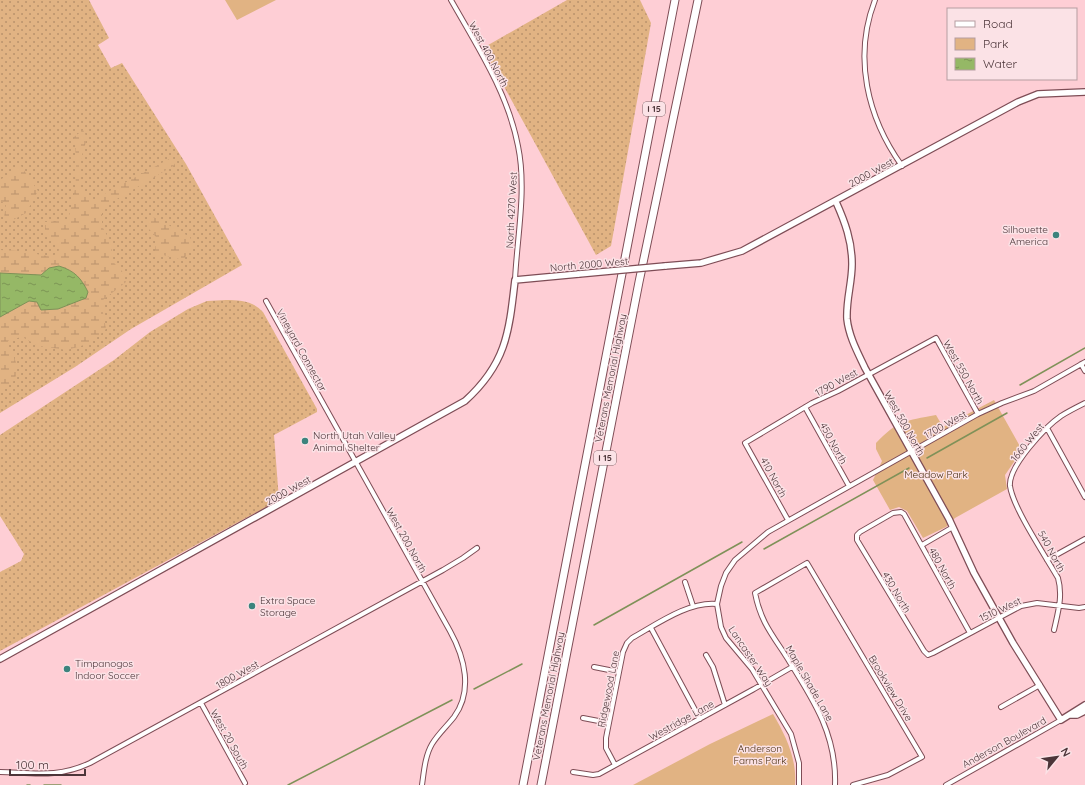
<svg xmlns="http://www.w3.org/2000/svg" width="1085" height="785" font-family="Quicksand,sans-serif">
  <style>
    .grass { fill: url(#grass-dots) }
    .wetland { fill: url(#wetland-marsh) }
    .park { fill: #e1b383 }
    .water { fill: url(#water-ripples); stroke: #7f9158 }
    .lines { fill: none; stroke-linecap: round; stroke-linejoin: round }
    .stream { stroke: #7f9158; stroke-width: 1.5 }
    .street-casing { stroke: #7e4d56; stroke-width: 6 }
    .secondary-casing { stroke: #7e4d56; stroke-width: 8 }
    .highway-casing { stroke: #7e4d56; stroke-width: 9 }
    .street { stroke: #fff; stroke-width: 4 }
    .secondary { stroke: #fff; stroke-width: 5.5 }
    .highway { stroke: #fff; stroke-width: 7 }
    .secondary-bridge-casing { stroke: #7e4d56; stroke-width: 8; stroke-linecap: butt }
    .secondary-bridge { stroke: #fff; stroke-width: 5.5 }
    .poi-dot { fill: #3c837d; stroke: #fbe2e6; stroke-width: 1.5 }
    .labels { text-anchor: middle; stroke-width: 3; stroke-linejoin: round; paint-order: stroke }
    .shield { fill: #fbe2e6; stroke: #80696d; stroke-width: 1 }
    .shield-label { font-size: 9px; font-weight: bold; fill: #4c3539 }
    .street-label { font-size: 10px; fill: #4c3539; stroke: #fbe2e6 }
    .poi-label { font-size: 10px; fill: #4c3539; stroke: #fbe2e6; text-anchor: start }
    .park-label { font-size: 10px; fill: #482e0f; stroke: #fbe2e6 }
  </style>
  <defs>
    <pattern id="grass-dots" width="8" height="8" patternUnits="userSpaceOnUse"><rect width="8" height="8" fill="#e1b383"/><path d="M2 2h.1M6 6h.1" fill="none" stroke="#b9926c" stroke-width="1.8" stroke-linecap="round"/></pattern>
    <pattern id="wetland-marsh" width="20" height="14" patternUnits="userSpaceOnUse"><rect width="20" height="14" fill="#e1b383"/><path d="M1 5h8M5 5V1M11 12h8M15 12V8" fill="none" stroke="#b9926c"/></pattern>
    <pattern id="water-ripples" width="26" height="14" patternUnits="userSpaceOnUse"><rect width="26" height="14" fill="#95b866"/><path d="M2 4q2-2 4 0t4 0M15 11q2-2 4 0t4 0" fill="none" stroke="#7c9655"/></pattern>
  </defs>
  <rect width="100%" height="100%" fill="#feced5"/>
  <path class="grass" d="M0,0h89l20,38 -11,7 13,23 11,-5 64,101 56,101 -111,64 -56,38 -75,46z
    M567,0h73l11,23 -40,223 -15,9 -113,-207z
    M226,300c14,0 27,1 37,12l54,97v3l-43,23 5,65 -279,151v-79l21,-11 3,-7 -24,-38v-81l114,-75 36,-28 38,-23 19,-8z"/>
  <path class="wetland" d="M83,130l4,8 -6,21 -2,31 14,10 78,-42 4,7 -65,38 -8,9v14l9,17 2,19 9,9 4,11 -23,18v13l3,16 -15,14 -24,7 -28,-4 -17,-9 -13,3 -4,6c12,12 13,18 10,34l-15,11v-141l20,1 33,6 8,-11 -16,-11v-13l23,-2c9,-32 10,-50 6,-83z
    M21,166l17,25 -12,22 -13,7 -9,-2 2,-14 -6,-3v-21z
    M154,217l36,20 3,9 -10,14 -20,-5 -6,3 -2,-7 1,-14 -7,-8v-10z"/>
  <path class="park" d="M225,0h51l-39,20z
    M994,400l28,50 -17,25 2,14 -52,29 -9,9 -23,11 -16,-27 -8,-4 -9,3 -17,-30 9,-19 -6,-12v-6c22,-23 29,-22 60,-28l7,12z
    M773,714c13,22 24,45 22,71h-162l77,-41z"/>
  <path class="water" d="M59,266c16,5 22,12 29,26l-2,6 -28,11 -17,1 -4,-8 -8,-1 -29,16v-44l41,2 8,-7z"/>
  <g class="lines">
    <path class="stream" d="M1020,385l65,-37
      M927,458l80,-45
      M764,549l145,-81
      M594,625l148,-83
      M474,689l48,-25
      M27,785h3
      M44,785h17
      M288,785l164,-85"/>
    <g class="street-casing">
      <path id="street" d="M451,0c26,46 57,93 67,146 9,43 -1,91 -3,134
        M875,0c-22,57 -8,117 27,166
        M266,301l184,330c15,27 23,60 4,86 -7,9 -16,17 -22,27 -7,12 -8,27 -10,41
        M1081,364l4,7
        M805,407l44,79
        M1047,428l38,69
        M788,520l-43,-77 67,-40 26,-12 98,-53 42,76
        M922,545l31,-18
        M1047,560l38,-21
        M685,582l8,24
        M651,628l49,91
        M1054,630c4,-18 9,-34 4,-52 -12,-21 -45,-70 -48,-92 -2,-19 35,-59 51,-70 8,-5 16,-9 24,-13
        M970,633l-66,-119 -3,-2 -8,1 -33,19 -3,3v5l67,111 4,4 5,-2 88,-47 16,-3 42,5 6,-1
        M706,655l7,12 12,38
        M594,667l25,5
        M201,703l44,80
        M1001,707l39,-22
        M583,718l26,5
        M615,765l-9,-17v-10l17,-86 4,-9 5,-5c25,-14 57,-37 85,-34
        M0,772c35,1 58,6 90,-9l353,-193 20,-12 14,-10
        M573,772l20,3 6,-1 155,-85 38,-22
        M799,785v-22l-8,-29 -39,-65 -26,-31 -5,-11 -4,-23 4,-18 5,-13 9,-13 33,-28 210,-118 24,-11 32,-12 51,-29
        M835,785c2,-52 -24,-89 -51,-132 -14,-21 -24,-34 -29,-60l52,-30 115,194 -34,18 -35,10
        M946,785l115,-65"/>
    </g>
    <g class="secondary-casing">
      <path id="secondary" d="M836,202c9,20 16,39 16,62 0,19 -6,36 -5,55 2,18 11,34 18,49l84,151 25,54 39,70 48,77 24,-15
        M665,266l36,-3 41,-12 276,-149 20,-8 47,-2
        M0,659l465,-258c41,-37 44,-68 50,-121l64,-6
        M1071,715h6l8,-4"/>
    </g>
    <g class="highway-casing">
      <path id="highway" d="M523,785l152,-785
        M541,785l98,-503 59,-282"/>
    </g>
    <use href="#street" class="street"/>
    <use href="#secondary" class="secondary"/>
    <use href="#highway" class="highway"/>
    <g class="secondary-bridge-casing">
      <path id="secondary-bridge" d="M579,274l86,-8"/>
    </g>
    <use href="#secondary-bridge" class="secondary-bridge"/>
  </g>
  <g class="poi-dot">
    <circle cx="1056" cy="235" r="4"/>
    <circle cx="305" cy="441" r="4"/>
    <circle cx="252" cy="606" r="4"/>
    <circle cx="67" cy="669" r="4"/>
  </g>
  <g class="labels">
    <g class="shield">
      <rect x="643" y="102" width="22" height="14" rx="3"/>
      <rect x="594" y="451" width="22" height="14" rx="3"/>
    </g>
    <g class="shield-label">
      <text x="654" y="112">I 15</text>
      <text x="605" y="461">I 15</text>
    </g>
    <g class="street-label">
      <text transform="translate(489 54) rotate(62)" y="4">West 400 North</text>
      <text transform="translate(871 172) rotate(-29)" y="4">2000 West</text>
      <text transform="translate(511 210) rotate(-87)" y="4">North 4270 West</text>
      <text transform="translate(589 264) rotate(-5)" y="4">North 2000 West</text>
      <text transform="translate(302 350) rotate(61)" y="4">Vineyard Connector</text>
      <text transform="translate(964 372) rotate(61)" y="4">West 550 North</text>
      <text transform="translate(610 378) rotate(-79)" y="4">Veterans Memorial Highway</text>
      <text transform="translate(836 382) rotate(-28)" y="4">1790 West</text>
      <text transform="translate(905 423) rotate(61)" y="4">West 500 North</text>
      <text transform="translate(945 424) rotate(-29)" y="4">1700 West</text>
      <text transform="translate(1027 442) rotate(-51)" y="4">1660 West</text>
      <text transform="translate(834 443) rotate(61)" y="4">450 North</text>
      <text transform="translate(774 477) rotate(61)" y="4">410 North</text>
      <text transform="translate(288 490) rotate(-29)" y="4">2000 West</text>
      <text transform="translate(407 540) rotate(61)" y="4">West 200 North</text>
      <text transform="translate(1052 551) rotate(61)" y="4">540 North</text>
      <text transform="translate(943 568) rotate(61)" y="4">480 North</text>
      <text transform="translate(897 592) rotate(59)" y="4">430 North</text>
      <text transform="translate(1000 609) rotate(-25)" y="4">1510 West</text>
      <text transform="translate(751 656) rotate(56)" y="4">Lancaster Way</text>
      <text transform="translate(237 674) rotate(-29)" y="4">1800 West</text>
      <text transform="translate(810 683) rotate(60)" y="4">Maple Shade Lane</text>
      <text transform="translate(891 688) rotate(59)" y="4">Brookview Drive</text>
      <text transform="translate(608 689) rotate(-79)" y="4">Ridgewood Lane</text>
      <text transform="translate(548 696) rotate(-79)" y="4">Veterans Memorial Highway</text>
      <text transform="translate(681 720) rotate(-29)" y="4">Westridge Lane</text>
      <text transform="translate(230 739) rotate(61)" y="4">West 20 South</text>
      <text transform="translate(1004 742) rotate(-29)" y="4">Anderson Boulevard</text>
    </g>
    <g class="poi-label">
      <text x="1048" y="233" text-anchor="end">Silhouette<tspan x="1048" dy="12">America</tspan></text>
      <text x="313" y="439">North Utah Valley<tspan x="313" dy="12">Animal Shelter</tspan></text>
      <text x="260" y="604">Extra Space<tspan x="260" dy="12">Storage</tspan></text>
      <text x="75" y="667">Timpanogos<tspan x="75" dy="12">Indoor Soccer</tspan></text>
    </g>
    <g class="park-label">
      <text x="936" y="478">Meadow Park</text>
      <text x="760" y="752">Anderson<tspan x="760" dy="12">Farms Park</tspan></text>
    </g>
  </g>
  <rect x="947" y="8" width="130" height="72" fill="#fbe2e6" stroke="#b59da1"/>
  <rect x="955" y="21" width="20" height="6" fill="#ffffff" stroke="#b59da1"/>
  <text x="983" y="28" font-size="12" fill="#4c3539">Road</text>
  <rect x="955" y="38" width="20" height="12" fill="#e1b383" stroke="#b59da1"/>
  <text x="983" y="48" font-size="12" fill="#4c3539">Park</text>
  <rect x="955" y="58" width="20" height="12" fill="url(#water-ripples)" stroke="#b59da1"/>
  <text x="983" y="68" font-size="12" fill="#4c3539">Water</text>
  <g transform="translate(1057 757) rotate(61)" stroke="#fbe2e6" stroke-width="3" paint-order="stroke">
  <path d="M0-3L7 15L0 10L-7 15Z" fill="#4c3539"/>
  <text y="-6" font-size="11" font-weight="bold" text-anchor="middle" fill="#4c3539">N</text>
  </g>
  <path d="M10 769v6h75v-6" fill="none" stroke="#4c3539" stroke-width="2"/>
  <text x="16" y="769" font-size="12" fill="#4c3539" stroke="#fbe2e6" stroke-width="3" paint-order="stroke">100 m</text>
</svg>
